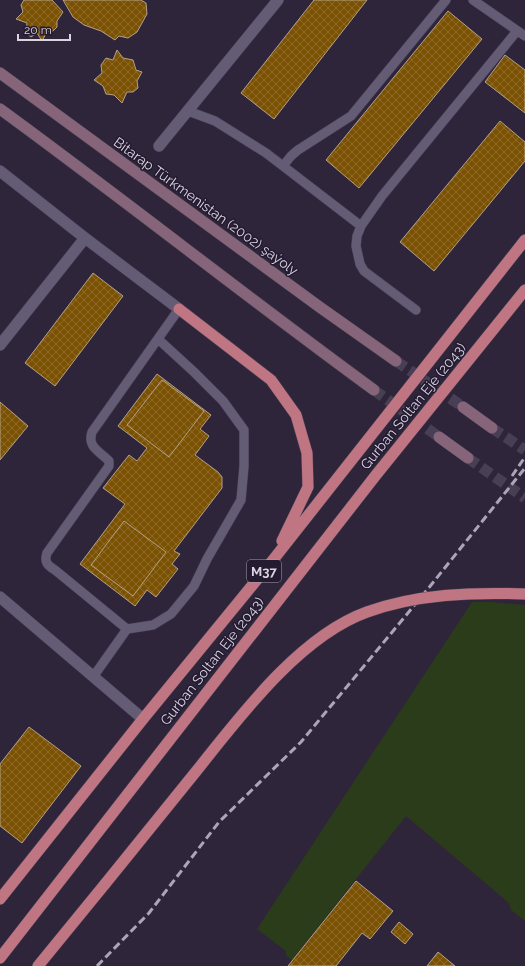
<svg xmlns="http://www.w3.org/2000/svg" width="525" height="966" font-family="Raleway,sans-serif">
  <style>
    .green { fill: #2b3c1a }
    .building { fill: url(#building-cross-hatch); stroke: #b3a187 }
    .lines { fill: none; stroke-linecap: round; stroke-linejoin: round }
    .secondary-tunnel { stroke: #483f54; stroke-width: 11; stroke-dasharray: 11 5.5; stroke-linecap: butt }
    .service-casing { stroke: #494154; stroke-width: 10 }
    .minor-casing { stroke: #494154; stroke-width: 12 }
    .secondary-casing { stroke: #494154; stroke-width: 12 }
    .trunk-casing { stroke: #494154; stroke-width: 12 }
    .service { stroke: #645b75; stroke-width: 9 }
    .minor { stroke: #645b75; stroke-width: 11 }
    .secondary { stroke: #86657a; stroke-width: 11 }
    .trunk { stroke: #c07682; stroke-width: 11 }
    .rail { stroke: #aba5b5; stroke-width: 3; stroke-dasharray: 8 4; stroke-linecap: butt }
    .trunk-bridge-casing { stroke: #494154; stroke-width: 12; stroke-linecap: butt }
    .trunk-bridge { stroke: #c07682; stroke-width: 11 }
    .labels { text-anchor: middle; stroke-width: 3; stroke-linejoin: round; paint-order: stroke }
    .shield { fill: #241b31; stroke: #a39cad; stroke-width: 1 }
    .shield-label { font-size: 13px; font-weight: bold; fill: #d9d4e2 }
    .street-label { font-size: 14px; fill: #d9d4e2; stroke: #241b31 }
  </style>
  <defs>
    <pattern id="building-cross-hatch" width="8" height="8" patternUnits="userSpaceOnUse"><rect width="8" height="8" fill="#7b5203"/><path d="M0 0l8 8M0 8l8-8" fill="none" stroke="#8d6a27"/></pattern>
  </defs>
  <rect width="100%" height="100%" fill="#2e253b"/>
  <path class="green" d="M472,602h19l34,3v316l-14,-11 -2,-7 -103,-87 -114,144 -6,-5v-4l-29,-22z"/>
  <path class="building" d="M24,0h28l11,12 -6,9v6l-4,4 -6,1 -5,9 -5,-8 -6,4 -5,-4 1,-10 -11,-4 7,-7 -2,-7z
    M63,0h78l5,3 1,11 -10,18 -9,6 -9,-2 -4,4 -14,-9 -17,-6 -11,-8z
    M314,0h53l-93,119 -33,-26z
    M448,11l34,28 -123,149 -33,-28z
    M117,50l6,8 10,2 3,10 6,2 -5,9 1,7 -5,4h-6l-5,11 -8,-8 -8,-1 -3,-8 -9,-6 8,-7 -1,-8 5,-7 7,2z
    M505,55l20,15v43l-40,-31z
    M500,121l25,21v19l-91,110 -34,-29z
    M93,273l30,23 -68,90 -30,-23z
    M157,374l54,41 -11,14 9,7 -14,19 23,17 4,5v11l-48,63 6,3 -8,10 6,5 -22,28 -9,-7 -12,16 -55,-42 45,-60 -22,-16 26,-33 8,6 10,-13 -29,-22z
    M162,380l42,31 -35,46 -42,-32z
    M0,402l28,24 -28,34z
    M124,521l42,31 -33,44 -42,-31z
    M29,727l52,39 -59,77 -22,-17v-62z
    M356,881l37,30 -23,28 -8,-6 -26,33h-48z
    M399,922l14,12 -8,10 -14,-12z
    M438,952l17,14h-28z"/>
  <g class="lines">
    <path class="secondary-tunnel" d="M396,361l67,46
      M374,390l65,47
      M492,428l33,22
      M468,458l57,40"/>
    <g class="service-casing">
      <path id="service" d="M473,0l52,36
        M188,111l27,10 51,32 17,13 8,-10 7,-6 53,-34 95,-116
        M283,166l78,60
        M416,310l-52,-39 -4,-7 -4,-18 1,-10 4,-10 21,-30 135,-165
        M127,629l26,-4 18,-11 23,-28 13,-27 34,-59 3,-34v-36l-21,-29 -29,-29 -36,-33
        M93,677l34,-48 -72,-59c-8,-5 -11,-8 -8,-17l62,-87v-5c-10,-10 -22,-14 -17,-29l87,-123"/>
    </g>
    <g class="minor-casing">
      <path id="minor" d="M159,146l119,-146
        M0,171l85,67 94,71
        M0,345l85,-107
        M0,597l143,122"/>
    </g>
    <g class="secondary-casing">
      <path id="secondary" d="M0,73l321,235 75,53
        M0,109c126,92 248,189 374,281
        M463,407l29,21
        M439,437l29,21"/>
    </g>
    <g class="trunk-casing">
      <path id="trunk" d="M179,309l92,71 25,35 11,38 1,34 -26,54
        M0,899l143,-180 130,-159 252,-320
        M0,958l376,-483 149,-185
        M38,966l67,-82"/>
    </g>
    <use href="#service" class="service"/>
    <use href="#minor" class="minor"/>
    <use href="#secondary" class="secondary"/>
    <use href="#trunk" class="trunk"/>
    <path class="rail" d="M512,476l13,-19
      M97,966l52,-53 70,-91 82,-80 126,-152 98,-122"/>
    <g class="trunk-bridge-casing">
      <path id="trunk-bridge" d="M105,884c31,-38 62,-77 93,-115 43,-54 102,-133 169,-157 50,-18 105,-20 158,-18"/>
    </g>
    <use href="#trunk-bridge" class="trunk-bridge"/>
  </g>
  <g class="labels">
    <rect class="shield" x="247" y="560" width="34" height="22" rx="3"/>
    <g class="shield-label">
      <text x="264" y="576">M37</text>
    </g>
    <g class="street-label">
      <text transform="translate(206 206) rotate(36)" y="5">Bitarap Türkmenistan (2002) şaýoly</text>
      <text transform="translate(413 406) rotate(-51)" y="5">Gurban Soltan Eje (2043)</text>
      <text transform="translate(212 661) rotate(-52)" y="5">Gurban Soltan Eje (2043)</text>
    </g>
  </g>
  <path d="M18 34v6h52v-6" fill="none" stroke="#d9d4e2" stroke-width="2"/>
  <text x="24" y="34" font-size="12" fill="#d9d4e2" stroke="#241b31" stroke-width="3" paint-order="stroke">20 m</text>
</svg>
